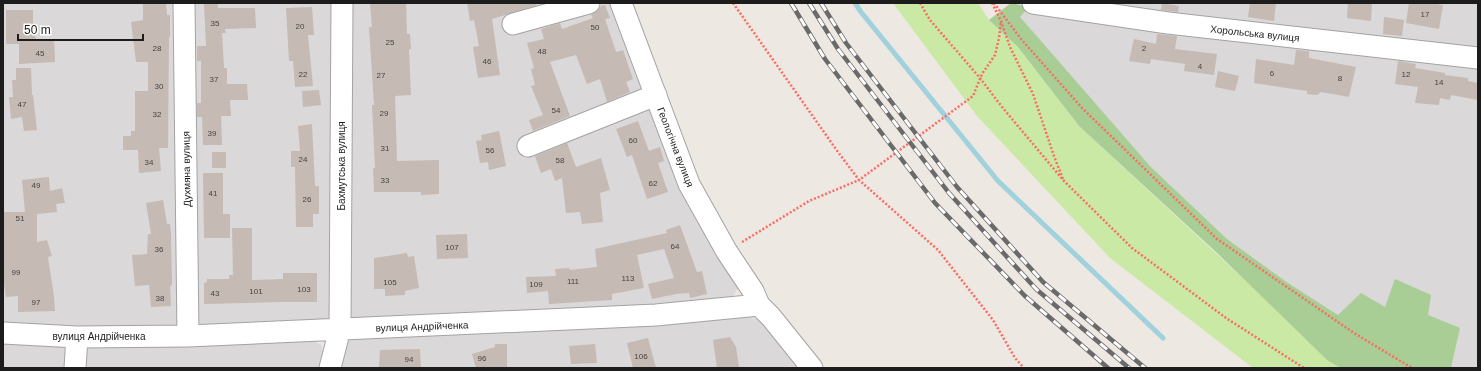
<svg xmlns="http://www.w3.org/2000/svg" width="1481" height="371" font-family="Arial,sans-serif">
  <style>
    .residential { fill: #dad8d8 }
    .grass { fill: #cae9a5 }
    .forest { fill: #a8cd95 }
    .lines { fill: none; stroke-linecap: round; stroke-linejoin: round }
    .stream { stroke: #a0d1dc; stroke-width: 5 }
    .building { fill: #c5bab4 }
    .minor-casing { stroke: #a3a3a3; stroke-width: 23 }
    .path { stroke: #fb6c64; stroke-width: 2.5; stroke-dasharray: 2 2; stroke-linecap: butt }
    .minor { stroke: #fff; stroke-width: 21 }
    .rail-casing { stroke: #6a6a6a; stroke-width: 4.5 }
    .rail { stroke: #fff; stroke-width: 3; stroke-dasharray: 9; stroke-linecap: butt }
    .labels { text-anchor: middle; stroke-width: 3.5; stroke-linejoin: round; paint-order: stroke }
    .number-label { font-size: 8px; fill: #464442 }
    .street-label { font-size: 10px; fill: #1c1c1c; stroke: #fff }
  </style>
  <rect width="100%" height="100%" fill="#ede8e1"/>
  <path class="residential" d="M3,3h178l4,304 -11,23 -171,-2z
    M189,3h147v307l-10,12 -124,7 -10,-22z
    M347,3h228l-65,25 90,-25h14l36,99 89,184 -9,16 -378,20 -8,-13z
    M1061,3h417v51z
    M1029,7l449,55v306h-27l9,-40 -75,-21 -47,8 -50,-32 -61,-44 -77,-73 -131,-149z
    M742,315l24,7 38,46h-471l11,-32z
    M309,338l12,7 6,23h-246l2,-17 7,-7z
    M3,339l58,3 10,20 -1,6h-67z"/>
  <path class="grass" d="M893,3h85l11,17 29,27 61,79 170,158 79,77 13,7h-88l-143,-110 -133,-142z"/>
  <path class="forest" d="M1011,3l18,4 -9,10 130,149 77,73 61,44 50,32 23,-22 24,14 10,-28 36,16 -3,20 32,13 -9,40h-110l-13,-7 -112,-109 -137,-126 -61,-79 -29,-27z"/>
  <g class="lines">
    <path class="stream" d="M855,3l6,9 137,169 165,157"/>
  </g>
  <path class="building" d="M143,3h23l1,12h3v22h-1l-1,111h-9l2,23 -22,2 -1,-23h-15v-14h8v-5h4v-40h13v-29h-12l-5,-40 12,-2z
    M204,3h14v5h37l1,20 -31,1 1,4h-4l2,35h3v16h20l1,16h-18l1,16h-10l1,29h-19l-1,-28h-5v-14h4v-42h-4v-15h9z
    M370,3h36l1,31h3l1,15h-2l2,46 -16,1 2,65 42,-1v34l-18,1v-3h-47l-1,-24h2l-3,-63h2l-5,-78h3z
    M467,3h69l1,2 -45,14 8,56 -22,3 -5,-31 6,-1 -5,-26 -4,1z
    M1162,3l17,3 -1,6 -17,-2z
    M1250,3h26l-2,18 -26,-4z
    M1348,3h24l-1,18 -24,-3z
    M1409,3h21l13,2 -4,24 -33,-6z
    M605,5l5,13 -5,1 11,33 7,-2 10,29 -7,3 4,10 -23,10 -7,-23 -13,5 -11,-29 -26,7 20,54 -37,15 -4,-11 14,-5 -12,-29 4,-1 -4,-16 3,-1 -7,-25 17,-4 -3,-10 19,-6 2,6 31,-11 -2,-3 6,-3 4,-6z
    M312,7l2,28h-6l5,51 -18,1 -2,-26h-4l-3,-53z
    M6,10h27v24h2l1,6 18,-1 1,23 -36,2v-20h-13z
    M1384,17l20,3 -2,16 -19,-2z
    M1157,34l20,2 -2,13 42,5 -3,21 -30,-4 1,-7 -34,-5 -1,5 -21,-3 5,-22 22,5z
    M1296,50l13,1v7l47,9 -7,30 -28,-5 -4,3 -10,-1v-3l-53,-8 2,-24 38,6z
    M1398,61l18,3 -1,4 30,5v2l23,3v3l10,2v17l-27,-5 -1,5 -10,-2 -1,7 -24,-2 3,-16 -23,-3z
    M16,68h15l1,27h1l4,35 -13,1 -2,-14 -11,2 -2,-22h4l-1,-17h4z
    M1218,71l21,5 -4,15 -20,-4z
    M319,90l2,15 -18,2 -1,-16z
    M638,121l11,30 11,-4 4,14 -6,2 10,29 -21,7 -15,-44 -5,2 -11,-28z
    M312,124l3,62h4v28h-6v13h-17l-1,-60h-4v-16h9l-2,-25z
    M499,131l7,35 -17,4 -1,-8 -8,1 -4,-22 6,-1 -1,-5z
    M567,143l9,24 25,-9 9,32 -10,3 3,29 -21,2 -2,-12 -14,1 -4,-35 -7,3 -4,-12 -10,4 -6,-17z
    M212,152h14v16h-14z
    M203,173h20v41h7v24h-26z
    M49,177l1,14 12,-3 3,15 -9,1 1,8 -20,2v28l10,-2 5,16 -4,1 6,40 1,14 -37,1v-16l-12,1 -2,-12h-1v-73h22l-3,-32z
    M163,200l4,24h3l1,10 1,51 -2,1 1,20 -20,1 -2,-22 -14,1 -3,-31 15,-1 1,-20h3l-5,-31z
    M680,225l17,47 5,-1 5,23 -17,4 -1,-5 -13,1 -24,5 -4,-15 26,-6 -10,-29 -27,6 7,33 -32,6v6l-63,4 -1,-13 -21,2 -1,-16 30,-1 -1,-7 14,-1 1,2 27,-3 -2,-18 72,-16 -1,-3z
    M232,228h20v52l31,-1v-6h34v29h-37l-76,2v-21l3,-1v-3h22v-4h4z
    M467,234l1,24 -31,1 -1,-24z
    M407,253l1,4 6,-1 5,32 -14,3v4l-20,1v-7h-11v-31z
    M730,337l6,10 3,21h-22l-4,-28z
    M648,338l8,30h-23l-6,-25z
    M495,344h12v24h-31l-4,-14 23,-7z
    M595,344l2,19 -26,1 -2,-18z
    M420,349l1,19h-42l1,-18z"/>
  <g class="lines">
    <g class="minor-casing">
      <path id="minor" d="M184,3l4,333
        M621,3l68,181 38,68 26,39 6,14 12,12 41,51
        M1033,3l135,20 310,35
        M513,24l76,-21
        M528,146l128,-51
        M3,333l74,4 111,-1 468,-21 103,-10
        M75,368l2,-31
        M330,368l10,-39 2,-326"/>
    </g>
    <path class="path" d="M733,3l105,149 21,28 114,-84 9,-22 13,-19 4,-17 2,-17
      M920,3l10,17 50,58 22,29 62,74 68,67 94,70 78,50
      M992,3l9,18 9,26 23,47 21,62 9,23
      M994,3l27,36 61,69 135,131 137,94 58,35
      M742,242l67,-41 50,-21 79,70 55,70 22,38 9,10"/>
    <use href="#minor" class="minor"/>
    <g class="rail-casing">
      <path id="rail" d="M791,3l34,56 110,144 90,93 83,72
        M809,3l29,46 111,144 87,96 93,79
        M821,3l25,40 111,144 86,95 102,86"/>
    </g>
    <use href="#rail" class="rail"/>
  </g>
  <g class="labels">
    <g class="number-label">
      <text x="1425" y="17">17</text>
      <text x="215" y="26">35</text>
      <text x="300" y="29">20</text>
      <text x="595" y="30">50</text>
      <text x="390" y="45">25</text>
      <text x="157" y="51">28</text>
      <text x="1144" y="51">2</text>
      <text x="542" y="54">48</text>
      <text x="40" y="56">45</text>
      <text x="487" y="64">46</text>
      <text x="1200" y="69">4</text>
      <text x="1272" y="76">6</text>
      <text x="303" y="77">22</text>
      <text x="1406" y="77">12</text>
      <text x="381" y="78">27</text>
      <text x="1340" y="81">8</text>
      <text x="214" y="82">37</text>
      <text x="1439" y="85">14</text>
      <text x="159" y="89">30</text>
      <text x="22" y="107">47</text>
      <text x="556" y="113">54</text>
      <text x="384" y="116">29</text>
      <text x="157" y="117">32</text>
      <text x="212" y="136">39</text>
      <text x="633" y="143">60</text>
      <text x="385" y="151">31</text>
      <text x="490" y="153">56</text>
      <text x="303" y="162">24</text>
      <text x="560" y="163">58</text>
      <text x="149" y="165">34</text>
      <text x="385" y="183">33</text>
      <text x="653" y="186">62</text>
      <text x="36" y="188">49</text>
      <text x="213" y="196">41</text>
      <text x="307" y="202">26</text>
      <text x="20" y="221">51</text>
      <text x="675" y="249">64</text>
      <text x="452" y="250">107</text>
      <text x="159" y="252">36</text>
      <text x="16" y="275">99</text>
      <text x="628" y="281">113</text>
      <text x="573" y="284">111</text>
      <text x="390" y="285">105</text>
      <text x="536" y="287">109</text>
      <text x="304" y="292">103</text>
      <text x="256" y="294">101</text>
      <text x="215" y="296">43</text>
      <text x="160" y="301">38</text>
      <text x="36" y="305">97</text>
      <text x="641" y="359">106</text>
      <text x="482" y="361">96</text>
      <text x="409" y="362">94</text>
    </g>
    <g class="street-label">
      <text transform="translate(1255 33) rotate(6)" y="4">Хорольська вулиця</text>
      <text transform="translate(676 147) rotate(69)" y="4">Геологічна вулиця</text>
      <text transform="translate(341 166) rotate(-90)" y="4">Бахмутська вулиця</text>
      <text transform="translate(186 169) rotate(-91)" y="4">Духмяна вулиця</text>
      <text transform="translate(422 326) rotate(-2)" y="4">вулиця Андрійченка</text>
      <text x="99" y="340">вулиця Андрійченка</text>
    </g>
  </g>
  <rect width="1481" height="371" fill="none" stroke="#1c1c1c" stroke-width="8"/>
  <path d="M18 34v6h125v-6" fill="none" stroke="#1c1c1c" stroke-width="2"/>
  <text x="24" y="34" font-size="12" fill="#1c1c1c" stroke="#ffffff" stroke-width="3" paint-order="stroke">50 m</text>
</svg>
